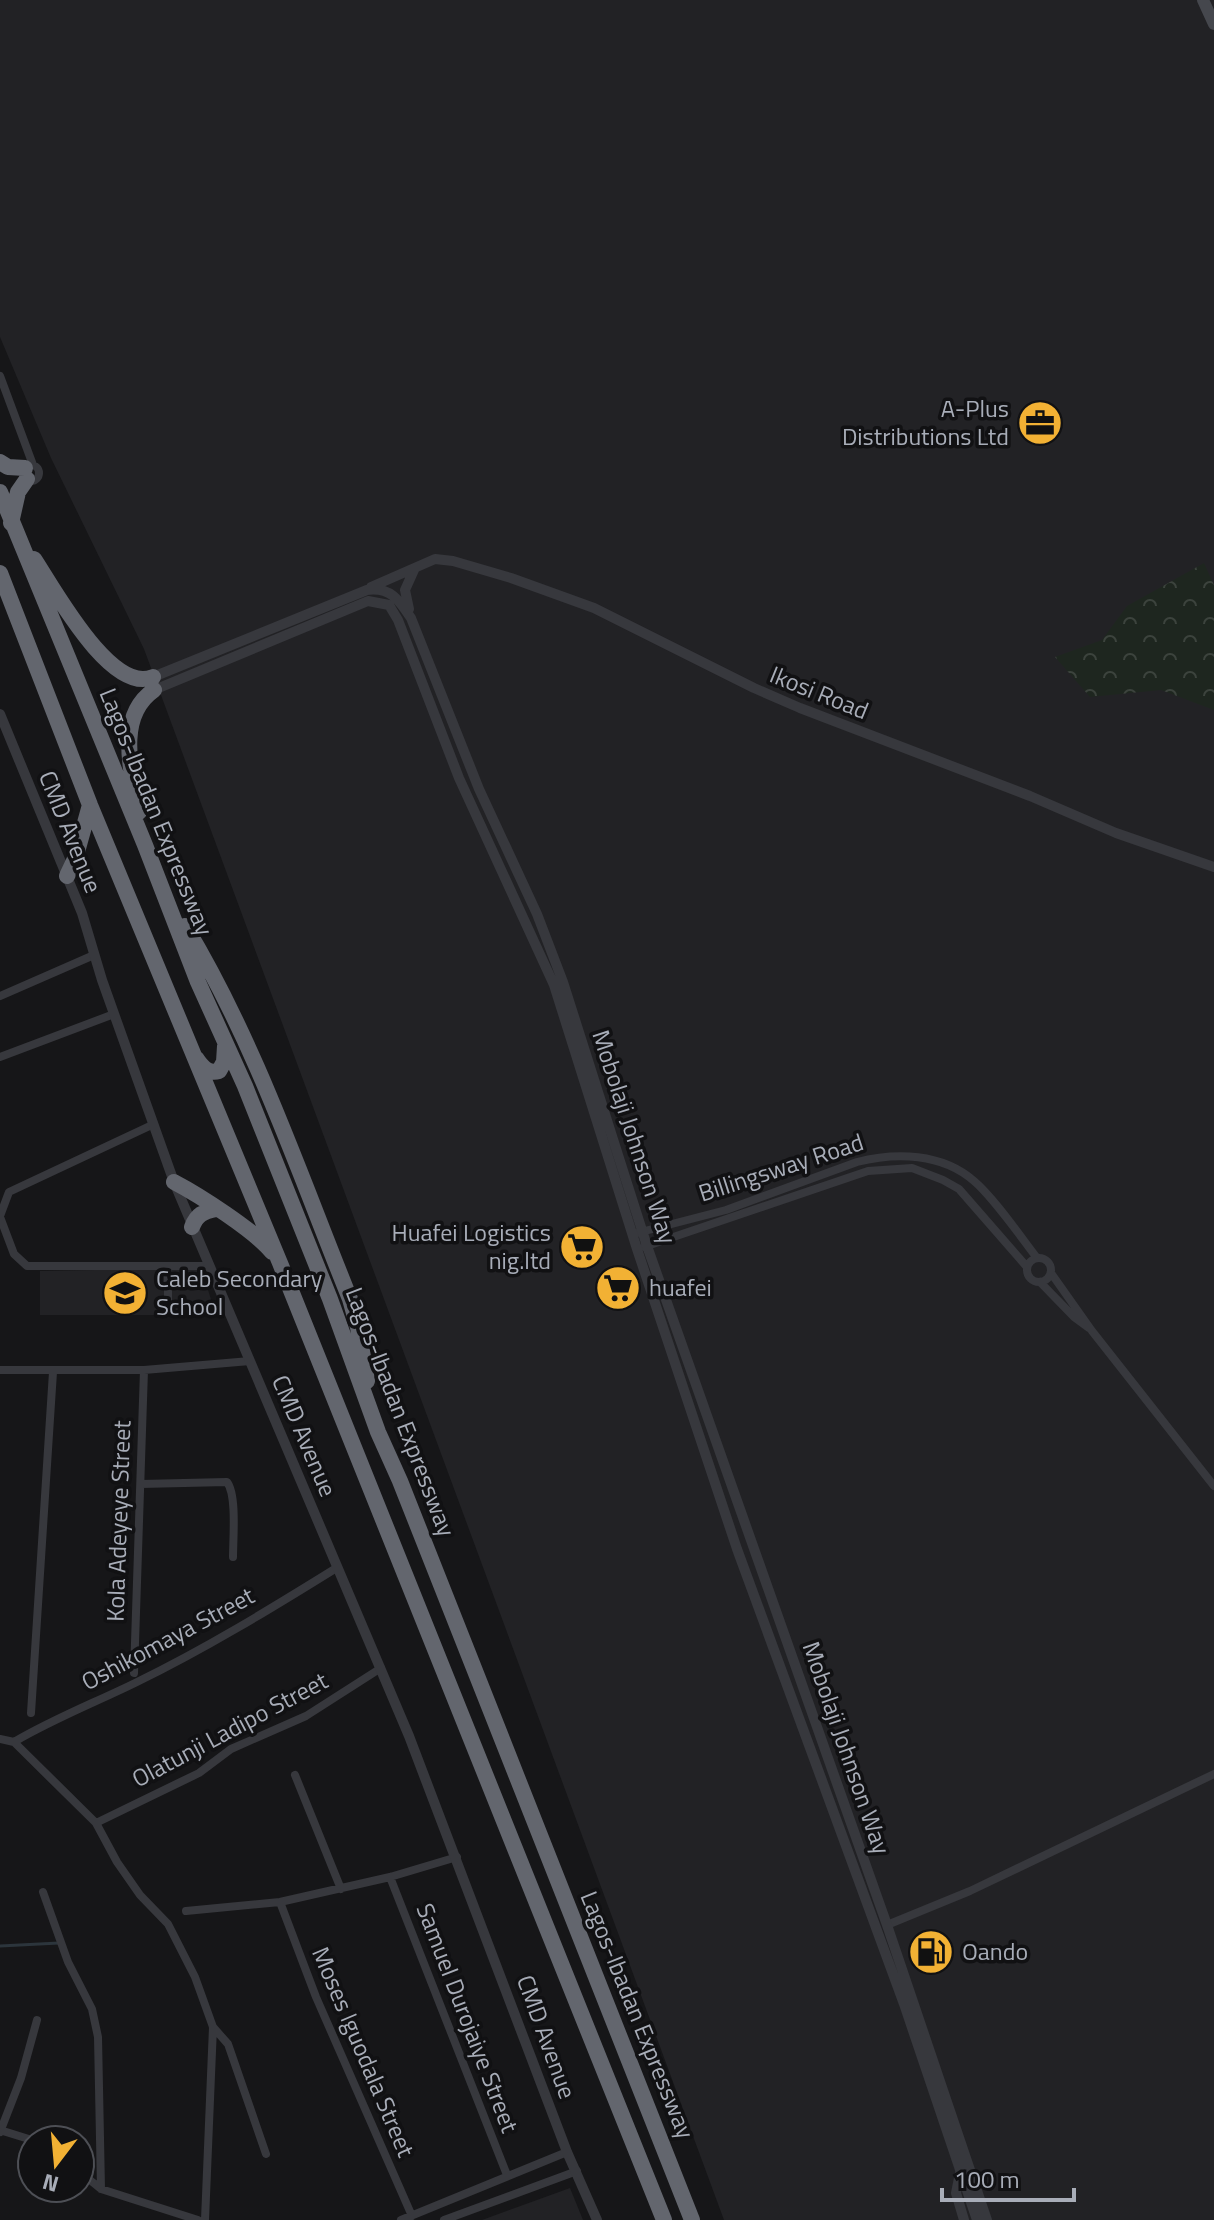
<svg xmlns="http://www.w3.org/2000/svg" width="1214" height="2220" font-family="'Titillium Web',sans-serif">
  <style>
    .built { fill: #222225 }
    .forest { fill: url(#forest-crowns) }
    .lines { fill: none; stroke-linecap: round; stroke-linejoin: round }
    .stream { stroke: #2c353c; stroke-width: 3 }
    .minor { stroke: #37383d; stroke-width: 8 }
    .tertiary { stroke: #37383d; stroke-width: 10 }
    .secondary { stroke: #45474d; stroke-width: 12 }
    .motorway { stroke: #63666e; stroke-width: 16 }
    .labels { text-anchor: middle; stroke-width: 7; stroke-linejoin: round; paint-order: stroke }
    .poi-label { font-size: 24px; fill: #a8adb8; stroke: #111113; text-anchor: start }
    .street-label { font-size: 24px; fill: #a8adb8; stroke: #111113 }
  </style>
  <defs>
    <pattern id="forest-crowns" width="20" height="18" patternUnits="userSpaceOnUse" patternTransform="scale(2)"><rect width="20" height="18" fill="#1e261f"/><path d="M2 6a3 3 0 1 1 6 0M12 15a3 3 0 1 1 6 0" fill="none" stroke="#3c433d"/></pattern>
  </defs>
  <rect width="100%" height="100%" fill="#161618"/>
  <path class="built" d="M0,0h1214v2220h-490l-580,-1571 -93,-191 -51,-121z
    M201,1268l15,47h-176v-44z
    M570,2188l13,32h-101z"/>
  <path class="forest" d="M1204,563l10,22v125l-53,-20 -71,7 -35,-40 47,-17 25,-34z"/>
  <g class="lines">
    <path class="stream" d="M0,1946l59,-3"/>
    <path class="minor" d="M0,376l33,89
      M23 473a8 8 0 1 1 16 0a8 8 0 1 1-16 0Z
      M0,996l94,-41
      M0,1057l114,-43
      M0,1216l9,-24 145,-68
      M0,1217l14,37 13,12h183
      M637,1233l89,-23 131,-48c39,-10 85,-9 117,19 20,17 46,55 63,77
      M644,1247l224,-76 44,-3 31,12 16,9 68,78
      M1027 1270a12 12 0 1 1 24 0a12 12 0 1 1-24 0Z
      M1051,1273l41,58 122,155
      M1040,1282l34,35 15,11
      M168,1310v-43
      M0,1370h144l106,-9
      M141,1484l86,-2c10,13 6,57 6,75
      M134,1673l10,-303
      M31,1713l22,-341
      M0,1739l14,3 82,81 21,39 23,33 28,29 27,53 18,50 -8,193
      M14,1742c39,-23 80,-39 121,-59 70,-34 137,-75 203,-116
      M295,1775l46,114
      M96,1823l103,-50 32,-24 75,-33 75,-48
      M390,1877l117,298
      M43,1892l25,70 24,47 6,28 3,152
      M280,1902l36,95 96,219
      M186,1911l94,-9 110,-25 67,-20
      M887,1925l83,-34 244,-117
      M213,2027l15,17 38,110
      M0,2130l32,10
      M0,2132l21,-54 16,-58
      M80,2172l21,17 97,31
      M401,2220l166,-68
      M444,2220l133,-49"/>
    <path class="tertiary" d="M371,587l64,-28 18,2 58,17 83,30 160,80 46,20 230,88 86,37 98,34
      M409,609l-4,-19 9,-20
      M153,677l214,-87c24,-3 32,10 44,28l68,171 58,125 26,68 84,264 240,679 100,295
      M154,690l214,-89 21,4 9,15 61,158 95,207 83,264 100,300 167,455 73,216
      M0,714l82,199 20,67 72,202 235,554 158,416 30,68
      M960,2173l-4,20 8,27"/>
    <path class="secondary" d="M1203,0l11,24"/>
    <path class="motorway" d="M0,462l8,5 17,1
      M0,492l145,353 53,137 47,104 85,213 48,133 22,49 292,739
      M11,523l7,-31 9,-13
      M34,559c20,30 77,136 119,118
      M0,573l90,232 190,458 384,957
      M139,812c-7,-39 -24,-95 15,-122
      M67,876l8,-17 15,-54
      M185,926c70,116 114,247 165,373l8,28 9,54
      M196,1058c6,9 12,16 23,13l5,-9 1,-16
      M174,1182c25,13 81,49 98,70
      M192,1227c5,-13 11,-15 24,-18"/>
  </g>
  <defs>
    <g id="office-disc" transform="scale(2.3)"><circle r="9.5" fill="#f2b134" stroke="#111113"/><path d="M-6-3h4V-5.5h4V-3h4V5H-6ZM-1-4.5V-3h2v-1.5ZM-6 0V1H6V0Z" fill="#111"/></g>
    <g id="supermarket-disc" transform="scale(2.3)"><circle r="9.5" fill="#f2b134" stroke="#111113"/><path d="M-6-5.5h2.5l.6 2H6L4.5 2H-2.5L-4.4-4H-6ZM-1.5 3.2a1.3 1.3 0 1 0 .1 0ZM3 3.2a1.3 1.3 0 1 0 .1 0Z" fill="#111"/></g>
    <g id="school-disc" transform="scale(2.3)"><circle r="9.5" fill="#f2b134" stroke="#111113"/><path d="M0-5L7-2L0 1L-7-2ZM-4 1L0 2.5L4 1V4Q0 6-4 4Z" fill="#111"/></g>
    <g id="fuel-disc" transform="scale(2.3)"><circle r="9.5" fill="#f2b134" stroke="#111113"/><path d="M-5.5-6h7V0h2V4h1.3V-2.5L3-4.5l.8-.8L6-3V5H2.5V1h-1V6h-7ZM-4.2-4.7v3.2H.2V-4.7Z" fill="#111"/></g>
  </defs>
  <g fill-rule="evenodd">
    <use href="#office-disc" x="1040" y="423"/>
    <use href="#supermarket-disc" x="582" y="1247"/>
    <use href="#supermarket-disc" x="618" y="1288"/>
    <use href="#school-disc" x="125" y="1293"/>
    <use href="#fuel-disc" x="931" y="1952"/>
  </g>
  <g class="labels">
    <g class="poi-label">
      <text x="1009" y="417" text-anchor="end">A-Plus<tspan x="1009" dy="28">Distributions Ltd</tspan></text>
      <text x="551" y="1241" text-anchor="end">Huafei Logistics<tspan x="551" dy="28">nig.ltd</tspan></text>
      <text x="156" y="1287">Caleb Secondary<tspan x="156" dy="28">School</tspan></text>
      <text x="649" y="1296">huafei</text>
      <text x="962" y="1960">Oando</text>
    </g>
    <g class="street-label">
      <text transform="translate(819 693) rotate(22)" y="8">Ikosi Road</text>
      <text transform="translate(156 812) rotate(68)" y="8">Lagos-Ibadan Expressway</text>
      <text transform="translate(70 832) rotate(68)" y="8">CMD Avenue</text>
      <text transform="translate(634 1137) rotate(72)" y="8">Mobolaji Johnson Way</text>
      <text transform="translate(781 1168) rotate(-18)" y="8">Billingsway Road</text>
      <text transform="translate(400 1412) rotate(69)" y="8">Lagos-Ibadan Expressway</text>
      <text transform="translate(304 1436) rotate(67)" y="8">CMD Avenue</text>
      <text transform="translate(119 1521) rotate(-88)" y="8">Kola Adeyeye Street</text>
      <text transform="translate(168 1639) rotate(-28)" y="8">Oshikomaya Street</text>
      <text transform="translate(230 1730) rotate(-28)" y="8">Olatunji Ladipo Street</text>
      <text transform="translate(846 1748) rotate(71)" y="8">Mobolaji Johnson Way</text>
      <text transform="translate(637 2015) rotate(68)" y="8">Lagos-Ibadan Expressway</text>
      <text transform="translate(467 2018) rotate(69)" y="8">Samuel Durojaiye Street</text>
      <text transform="translate(546 2037) rotate(70)" y="8">CMD Avenue</text>
      <text transform="translate(363 2052) rotate(67)" y="8">Moses Iguodala Street</text>
    </g>
  </g>
  <g transform="translate(56 2164) rotate(196)"><circle r="38" fill="#111113" stroke="#4d4f55" stroke-width="2"/>
  <path d="M0-6L14 30L0 20L-14 30Z" fill="#f2b134"/>
  <text y="-12" font-size="22" font-weight="bold" text-anchor="middle" fill="#a8adb8">N</text>
  </g>
  <path d="M942 2188v12h132v-12" fill="none" stroke="#a8adb8" stroke-width="4"/>
  <text x="954" y="2188" font-size="24" fill="#a8adb8" stroke="#111113" stroke-width="6" paint-order="stroke">100 m</text>
</svg>
